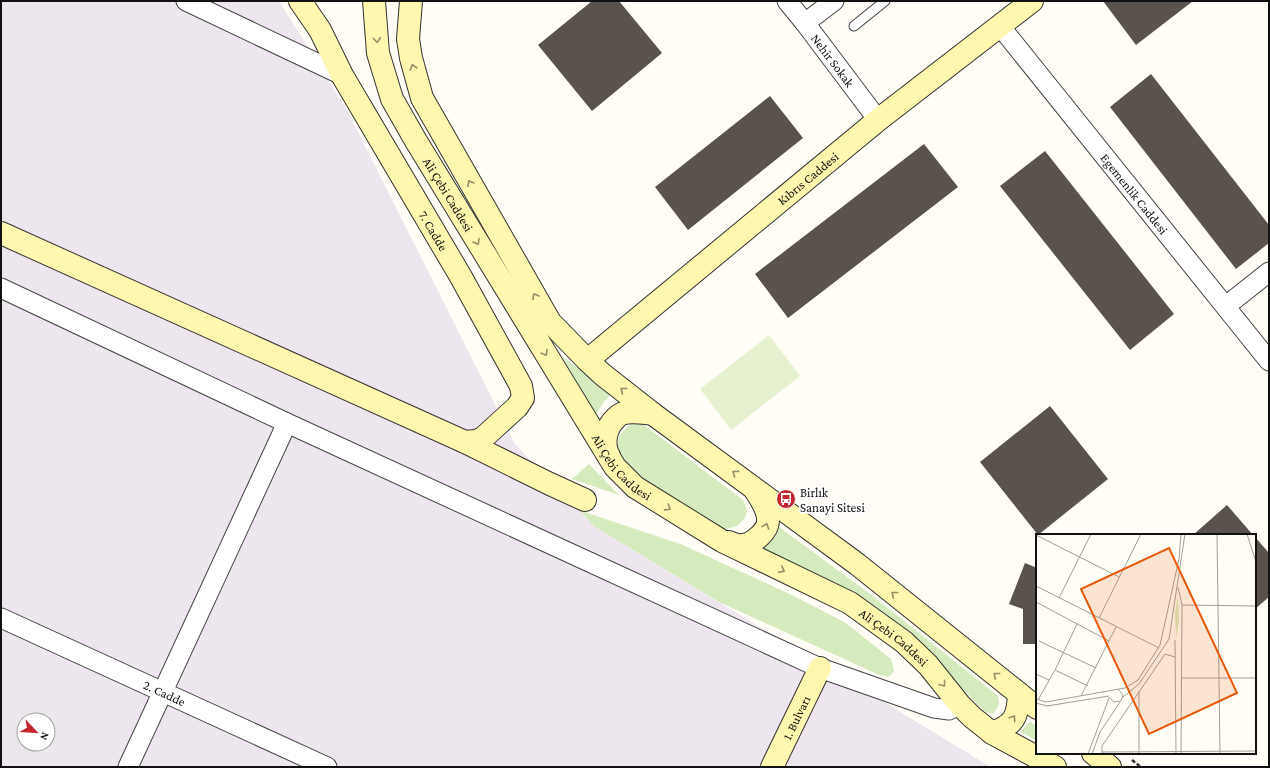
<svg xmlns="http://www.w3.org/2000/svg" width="1270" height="768" font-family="'Crimson Pro',serif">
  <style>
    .industrial { fill: #eee6ef; fill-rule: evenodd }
    .green { fill: #d5ebbd }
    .pitch { fill: #e6f2cf }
    .building { fill: #5a524d }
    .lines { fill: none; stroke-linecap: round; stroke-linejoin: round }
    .lane-casing { stroke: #444; stroke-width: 11 }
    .street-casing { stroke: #444; stroke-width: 21 }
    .secondary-casing { stroke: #333; stroke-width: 24 }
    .path { stroke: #333; stroke-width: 2.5; stroke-dasharray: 4 2; stroke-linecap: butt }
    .lane { stroke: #fff; stroke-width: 9 }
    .street { stroke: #fff; stroke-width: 19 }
    .secondary { stroke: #fff6b0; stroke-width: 22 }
    .oneway { stroke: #948f68 }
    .labels { text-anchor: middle; stroke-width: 4; stroke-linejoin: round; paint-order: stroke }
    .street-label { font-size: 13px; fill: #111; stroke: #fff }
    .poi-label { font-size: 13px; fill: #111; stroke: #fff; text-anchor: start }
    .inset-road { fill: none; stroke: #a09f9a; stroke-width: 1 }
    .view { fill: #e8590c; fill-opacity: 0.15; stroke: #e8590c; stroke-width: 2 }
    .inset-edge { fill: none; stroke: #111; stroke-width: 2 }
  </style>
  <rect width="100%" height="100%" fill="#fffdf5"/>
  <path class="industrial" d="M1,1h278l68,109 168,334 80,83 396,240h-990zM24,720h24v24h-24z"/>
  <path class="green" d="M562,356l49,38 -8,9 -7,12z
    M640,422l103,78 4,10 -2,8 -8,8 -11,3 -10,-3 -66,-40 -26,-23 -7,-13 2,-14 8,-9 6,-4z
    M589,464l30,31 -47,-16z
    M579,510l104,35 109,50 54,28 45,36 3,11 -2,4 -4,3 -11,-3 -158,-72 -124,-75z
    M775,524l98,72 125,100 1,8 -5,9h-8l-64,-66 -64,-52 -96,-47z
    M1030,721l7,6v14l-16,-9z"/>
  <path class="pitch" d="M769,335l31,41 -69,54 -31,-41z"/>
  <path class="building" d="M592,1h27l43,52 -70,58 -54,-66z
    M1103,1h90l-57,44z
    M1151,74l118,151v18l-33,26 -126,-162z
    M770,96l33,42 -115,92 -33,-43z
    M924,144l34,43 -170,131 -33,-44z
    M1045,151l129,163 -44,36 -130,-164z
    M1050,406l58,73 -70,56 -58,-73z
    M1227,505l26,30h-60z
    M1255,537l14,16v44l-14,12z
    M1025,563l12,5v76h-14v-35l-14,-5z"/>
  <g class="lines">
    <g class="lane-casing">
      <path id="lane" d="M854,26l31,-25"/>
    </g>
    <g class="street-casing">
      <g id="street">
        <path d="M186,1l156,74"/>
        <path id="s1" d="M787,1l18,22 73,97"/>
        <path d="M805,23l29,-22"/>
        <path id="s2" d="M1000,26l269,335"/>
        <path d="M1,288l286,135 533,245 114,40 15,2 11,-5"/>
        <path d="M1226,306l43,-34"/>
        <path id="s3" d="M1,618l326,149"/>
        <path d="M128,767l159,-344"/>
      </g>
    </g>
    <g class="secondary-casing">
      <g id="secondary">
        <path id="s4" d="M300,1l20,29 22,45 119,202 60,109 2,12 -6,9 -34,31 -7,3 -11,1"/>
        <path id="s5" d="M374,1l4,52 14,46 24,42 199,326 20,20 87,54 128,62 54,39 24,23 32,40 12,12 20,16 63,34"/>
        <path d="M411,1l-3,38 3,19 11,40 128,224 37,38 15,14 51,40 204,150 180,144"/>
        <path d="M1,233l464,209 85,42 35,16"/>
        <path id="s6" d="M587,360l8,-6 283,-234 154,-119"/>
        <path d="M609,456c-7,-13 -3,-29 7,-38 1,-1 4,-4 5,-4 10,-4 22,-1 32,0"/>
        <path d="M728,542c4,1 10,4 15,3 10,-1 25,-14 25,-24 1,-9 -8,-24 -13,-31"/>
        <path d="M992,733c22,-8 26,-16 27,-39"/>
        <path d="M1093,753l17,14"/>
        <path id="s7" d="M772,767l48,-99"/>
      </g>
    </g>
    <path class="path" d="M1132,760l9,7"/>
    <use href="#lane" class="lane"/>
    <use href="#street" class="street"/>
    <use href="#secondary" class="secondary"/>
  </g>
  <defs><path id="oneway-chevron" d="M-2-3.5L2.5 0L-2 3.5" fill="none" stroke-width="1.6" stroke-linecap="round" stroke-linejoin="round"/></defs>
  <g class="oneway">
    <use href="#oneway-chevron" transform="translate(377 40) rotate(85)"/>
    <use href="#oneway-chevron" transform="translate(413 67) rotate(-106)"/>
    <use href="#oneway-chevron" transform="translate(470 183) rotate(-120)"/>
    <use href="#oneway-chevron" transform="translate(477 242) rotate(59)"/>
    <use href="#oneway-chevron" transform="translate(535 296) rotate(-120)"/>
    <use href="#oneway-chevron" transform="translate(545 353) rotate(59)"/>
    <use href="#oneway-chevron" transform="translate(623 390) rotate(-142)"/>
    <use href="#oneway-chevron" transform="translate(735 473) rotate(-144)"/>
    <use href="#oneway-chevron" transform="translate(668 508) rotate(32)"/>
    <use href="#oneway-chevron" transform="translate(766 526) rotate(-70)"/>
    <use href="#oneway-chevron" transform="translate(782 570) rotate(26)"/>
    <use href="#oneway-chevron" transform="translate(894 594) rotate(-141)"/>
    <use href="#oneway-chevron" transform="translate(996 675) rotate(-141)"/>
    <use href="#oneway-chevron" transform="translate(943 684) rotate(52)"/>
    <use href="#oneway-chevron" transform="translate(1013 718) rotate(-56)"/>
  </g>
  <defs>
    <g id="bus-disc" transform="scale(1)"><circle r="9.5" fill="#c4262e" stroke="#fff"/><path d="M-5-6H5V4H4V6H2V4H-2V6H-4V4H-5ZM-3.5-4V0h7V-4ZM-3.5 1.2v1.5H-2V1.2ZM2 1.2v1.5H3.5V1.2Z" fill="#fff"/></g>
  </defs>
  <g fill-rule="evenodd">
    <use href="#bus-disc" x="786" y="499"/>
  </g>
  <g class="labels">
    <g class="street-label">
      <text dy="5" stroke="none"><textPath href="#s1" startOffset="75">Nehir Sokak</textPath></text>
      <text dy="5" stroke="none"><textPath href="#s6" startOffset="286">Kıbrıs Caddesi</textPath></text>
      <text dy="5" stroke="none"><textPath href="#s2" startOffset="215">Egemenlik Caddesi</textPath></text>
      <text dy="5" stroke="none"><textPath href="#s5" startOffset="211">Ali Çebi Caddesi</textPath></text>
      <text dy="5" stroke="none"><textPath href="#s4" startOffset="266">7. Cadde</textPath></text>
      <text dy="5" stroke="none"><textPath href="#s5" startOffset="535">Ali Çebi Caddesi</textPath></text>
      <text dy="5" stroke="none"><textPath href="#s5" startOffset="859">Ali Çebi Caddesi</textPath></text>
      <text dy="5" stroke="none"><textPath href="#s3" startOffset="180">2. Cadde</textPath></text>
      <text dy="5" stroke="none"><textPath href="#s7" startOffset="55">1. Bulvarı</textPath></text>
    </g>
    <g class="poi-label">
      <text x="800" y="497">Birlık<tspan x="800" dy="15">Sanayi Sitesi</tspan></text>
    </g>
  </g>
  <g transform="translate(1036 534)">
    <rect width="220" height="220" fill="#fffdf5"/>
    <path d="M142,62l1,24 -3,20 -1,-28z" fill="#d5ebbd"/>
    <path class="inset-road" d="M181,0l3,220M211,0l9,28M0,1l83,42M0,52l123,62M142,53l4,18 -1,149M23,64l32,-64M0,68l73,39M146,71l74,1v21M63,84l42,-84M139,106l1,114M3,107l57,27M19,136l22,-46M0,140l13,6M146,144h74M45,162l35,-69M73,163l5,5 7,-1 2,-6 -5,-6M87,163l16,-13 30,-45 16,-105M0,165l10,3 79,-14 13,-8 22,-35 19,-86 2,-25M2,166l17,-30 33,16M0,169l11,3 62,-10M66,218l154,-1M52,220l21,-56M56,220l8,-22 20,-30M66,220v-8l63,-92 10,3M103,220v-63"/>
    <path class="view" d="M133,14l68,145 -88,41 -68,-145z"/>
    <rect width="220" height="220" class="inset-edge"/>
  </g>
  <rect width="1270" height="768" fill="none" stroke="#111111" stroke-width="4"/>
  <g transform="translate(36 732) rotate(115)"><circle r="19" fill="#ffffff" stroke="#a0a0a0"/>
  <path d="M0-3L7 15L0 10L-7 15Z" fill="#c4262e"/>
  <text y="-6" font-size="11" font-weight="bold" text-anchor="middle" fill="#111111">N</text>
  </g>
</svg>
